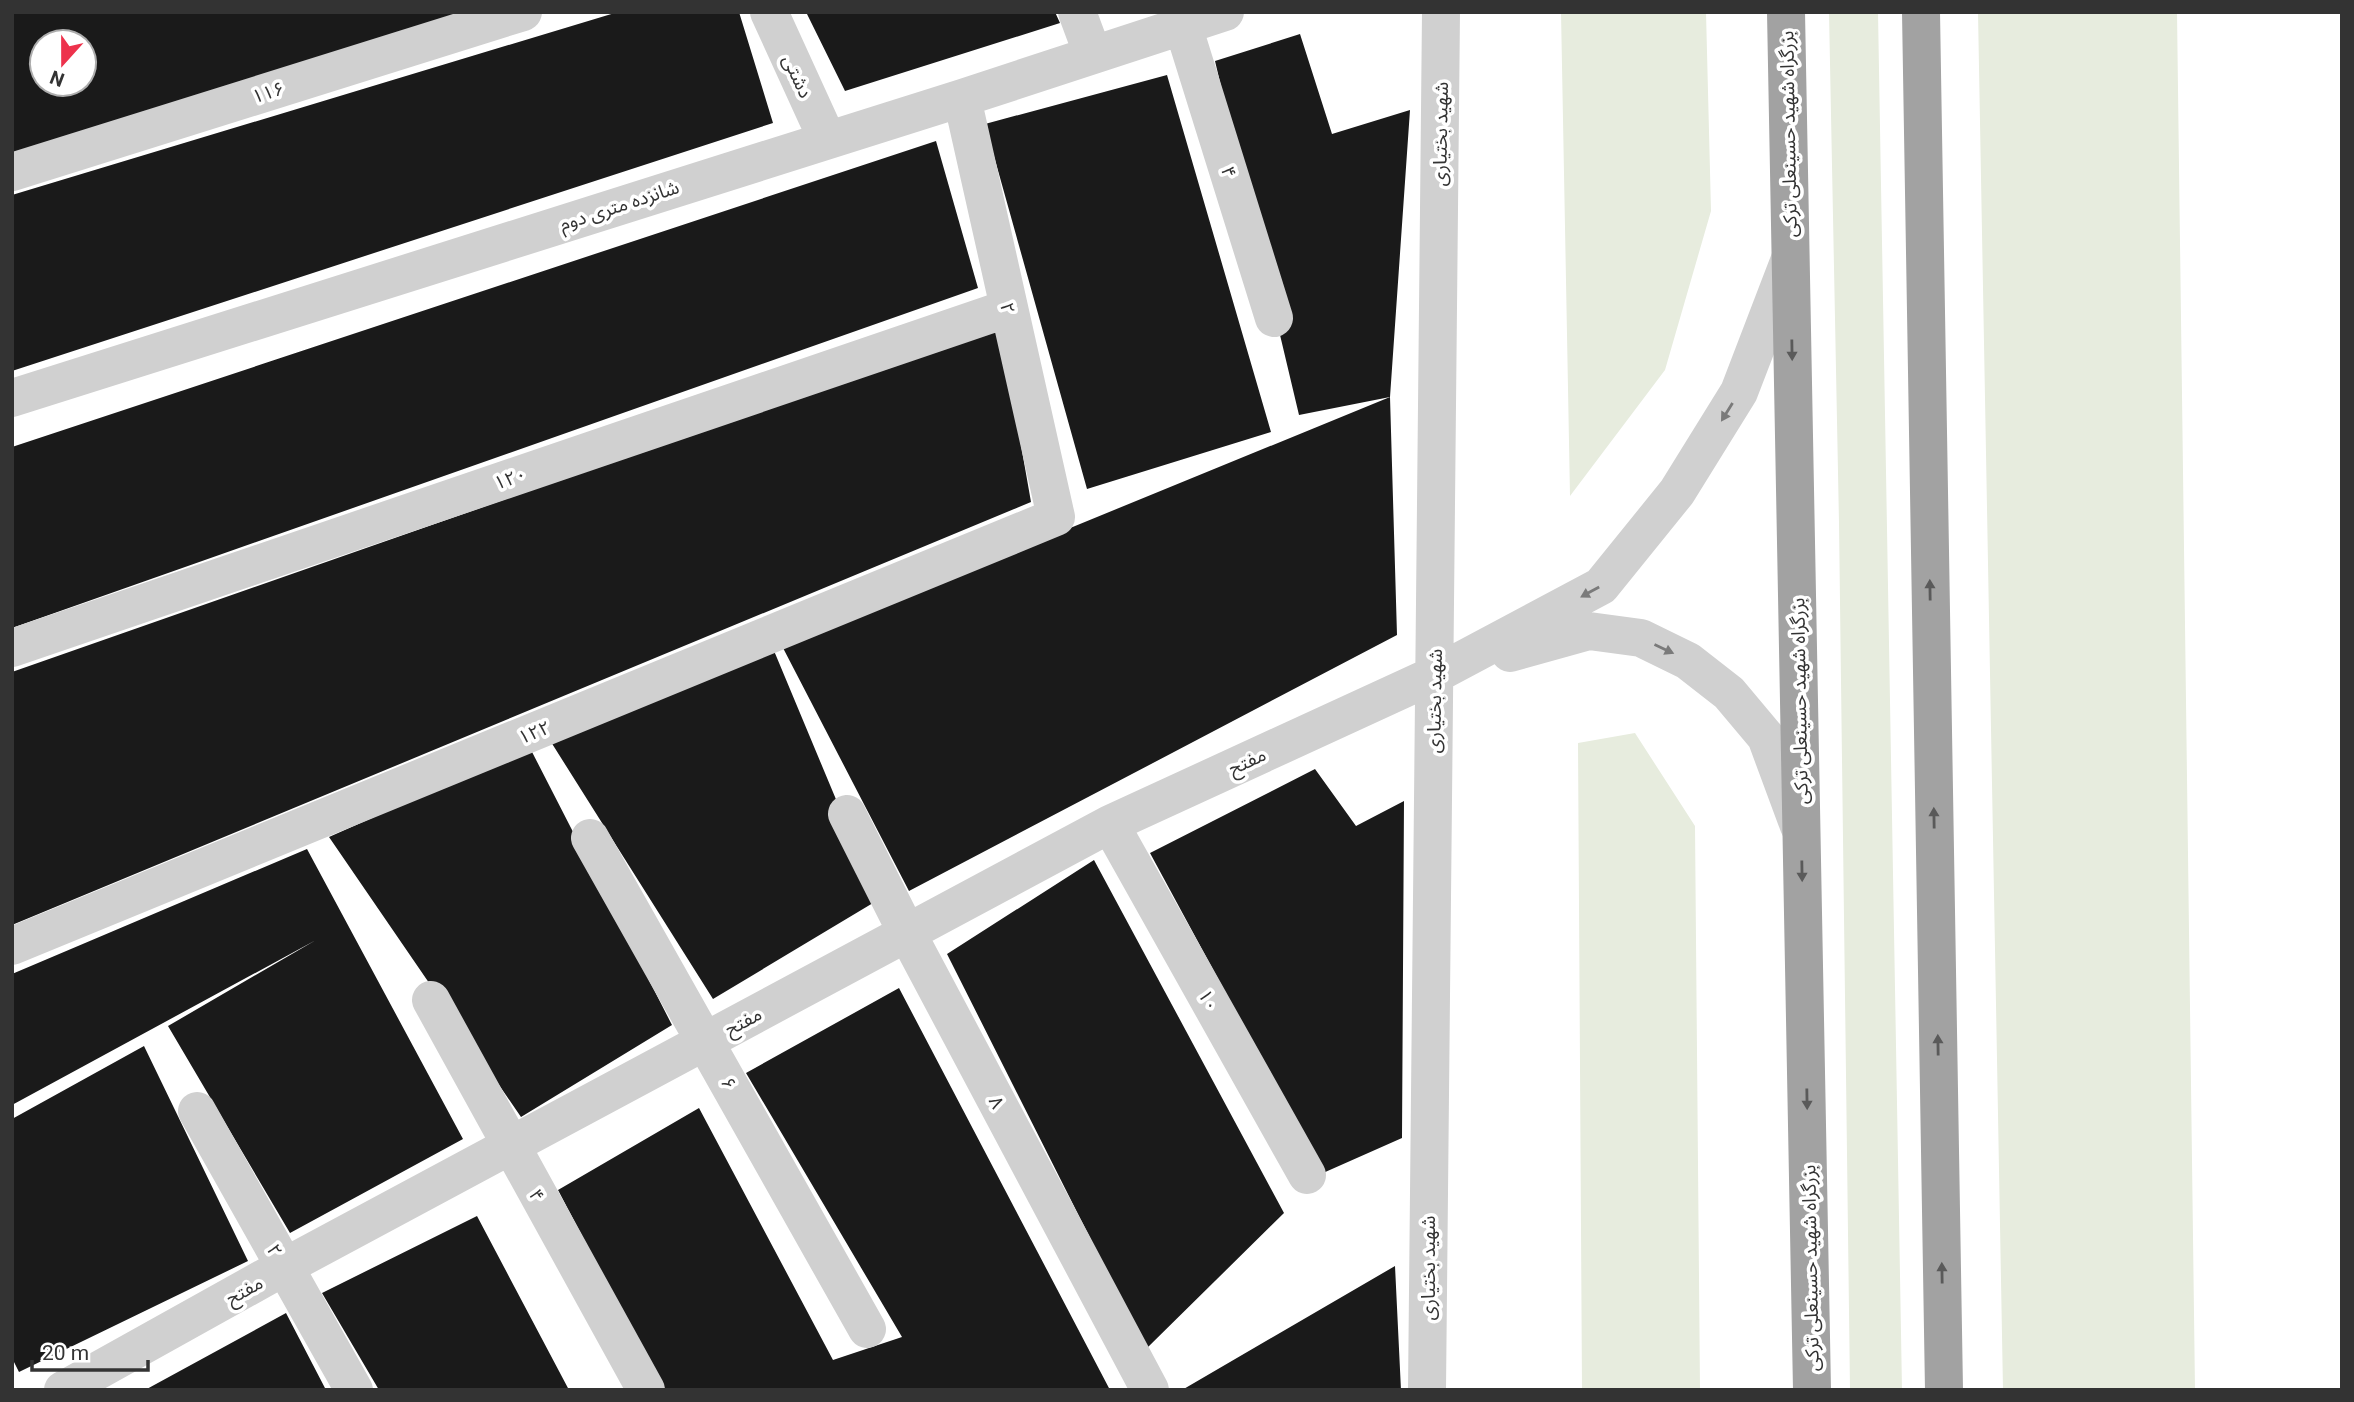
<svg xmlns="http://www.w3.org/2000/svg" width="2354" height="1402" font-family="Roboto,'Noto Sans Arabic',sans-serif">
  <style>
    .green { fill: #e7ecde }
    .building { fill: #1a1a1a; fill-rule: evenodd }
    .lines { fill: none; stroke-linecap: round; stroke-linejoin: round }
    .minor { stroke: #d0d0d0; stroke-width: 38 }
    .trunk { stroke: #a2a2a2; stroke-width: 38 }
    .oneway { fill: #5a5a5a }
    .oneway2 { fill: #7a7a7a }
    .labels { text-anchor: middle; stroke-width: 7; stroke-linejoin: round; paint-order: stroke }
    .street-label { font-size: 19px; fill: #333; stroke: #fff }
  </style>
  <rect width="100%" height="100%" fill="#fff"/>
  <path class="green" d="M1561,12h145l5,199 -46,159 -95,126z
    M1829,12h49l24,1378h-52l-11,-867z
    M1978,12h199l18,1378h-192z
    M1635,733l60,93 5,564h-118l-4,-647z"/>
  <path class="building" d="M12,12h455l-455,141zM42,42h42v42h-42z
    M618,12h121l34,111 -761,248v-176z
    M806,12h249l5,11 -215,68z
    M1300,34l32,100 78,-24 -20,287 -91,18 -84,-354z
    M1167,75l104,357 -184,57 -102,-365z
    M936,141l42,147 -966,340v-181z
    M1000,326l31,176 -1019,423v-253z
    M1390,397l7,238 -488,256 -127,-245z
    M772,646l106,254 -165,99 -162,-257z
    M530,748l142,277 -151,92 -192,-280z
    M1315,769l41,57 48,-25 -2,337 -79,35 -173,-320z
    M307,849l156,290 -173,94 -122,-207 148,-86 -304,165v-131z
    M1094,860l190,353 -138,136 -199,-395z
    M899,988l211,402h-447l-105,-200 141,-82 134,252 69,-23 -156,-264z
    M144,1046l104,215 -229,111 -7,-14v-239z
    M477,1216l92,174h-190l-57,-97z
    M1395,1266l6,124h-219z
    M286,1313l40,77h-181z"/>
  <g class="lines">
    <path class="minor" d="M769,12l58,127
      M1077,12l16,43
      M1183,26l91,292
      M12,172l511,-160
      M12,398l950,-300 263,-86
      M12,648l997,-340
      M1510,653l79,-22 52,7 47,23 41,32 37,44 33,89
      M847,814l60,119 243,457
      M1110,824l197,351
      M590,838l277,491
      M12,946l1044,-429 -94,-419
      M431,1000l215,390
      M197,1111l157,279
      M63,1390l221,-123 826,-443 324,-149 167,-89 76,-94 62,-100 51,-133
      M1427,1390l14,-1378"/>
    <path class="trunk" d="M1786,12l26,1378
      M1921,12l23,1378"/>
  </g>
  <defs><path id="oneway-solid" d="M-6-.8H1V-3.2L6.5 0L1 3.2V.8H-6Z" transform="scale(1.75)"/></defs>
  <g class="oneway">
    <use href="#oneway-solid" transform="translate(1792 350) rotate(89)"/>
    <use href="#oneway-solid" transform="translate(1930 590) rotate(-91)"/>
    <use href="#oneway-solid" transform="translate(1934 818) rotate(-91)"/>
    <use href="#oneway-solid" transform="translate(1802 871) rotate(89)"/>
    <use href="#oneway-solid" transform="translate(1938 1045) rotate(-91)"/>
    <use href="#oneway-solid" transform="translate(1807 1099) rotate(89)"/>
    <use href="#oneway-solid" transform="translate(1942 1273) rotate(-91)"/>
  </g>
  <g class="oneway2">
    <use href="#oneway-solid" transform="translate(1727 412) rotate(122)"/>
    <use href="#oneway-solid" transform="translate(1590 592) rotate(151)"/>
    <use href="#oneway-solid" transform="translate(1664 649) rotate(25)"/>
  </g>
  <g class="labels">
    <g class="street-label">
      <text transform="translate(798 76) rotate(65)" y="7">دشتی</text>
      <text transform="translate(268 92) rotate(-17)" y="7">۱۱۶</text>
      <text transform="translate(1440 134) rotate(-89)" y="7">شهید بختیاری</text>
      <text transform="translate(1788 134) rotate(-91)" y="7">بزرگراه شهید حسینعلی ترکی</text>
      <text transform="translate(1229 172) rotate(73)" y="7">۴</text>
      <text transform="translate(619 205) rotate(-18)" y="7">شانزده متری دوم</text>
      <text transform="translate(1008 308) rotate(77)" y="7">۲</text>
      <text transform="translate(510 478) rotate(-19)" y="7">۱۲۰</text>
      <text transform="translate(1434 701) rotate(-89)" y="7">شهید بختیاری</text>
      <text transform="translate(1799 701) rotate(-91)" y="7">بزرگراه شهید حسینعلی ترکی</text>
      <text transform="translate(534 732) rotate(-22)" y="7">۱۲۲</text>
      <text transform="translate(1247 761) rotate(-25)" y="7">مفتح</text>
      <text transform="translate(1209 1000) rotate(61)" y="7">۱۰</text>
      <text transform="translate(743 1021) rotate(-28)" y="7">مفتح</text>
      <text transform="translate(729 1083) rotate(61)" y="7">۶</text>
      <text transform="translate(997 1102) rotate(62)" y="7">۸</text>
      <text transform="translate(537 1195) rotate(61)" y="7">۴</text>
      <text transform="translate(275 1250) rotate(61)" y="7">۲</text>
      <text transform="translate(1428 1268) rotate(-90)" y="7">شهید بختیاری</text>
      <text transform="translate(1810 1268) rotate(-91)" y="7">بزرگراه شهید حسینعلی ترکی</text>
      <text transform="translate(244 1290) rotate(-29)" y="7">مفتح</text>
    </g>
  </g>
  <rect width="2354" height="1402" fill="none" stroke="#333333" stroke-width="28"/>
  <g transform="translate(63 63) rotate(201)"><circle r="33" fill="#ffffff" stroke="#adadad" stroke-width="2"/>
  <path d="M0-5L12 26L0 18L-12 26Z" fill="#ed324c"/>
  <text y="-10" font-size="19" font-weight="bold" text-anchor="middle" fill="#333333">N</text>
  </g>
  <path d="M32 1360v10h116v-10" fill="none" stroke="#333333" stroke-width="3.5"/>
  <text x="42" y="1360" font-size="21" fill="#333333" stroke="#ffffff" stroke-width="5" paint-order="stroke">20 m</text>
</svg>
